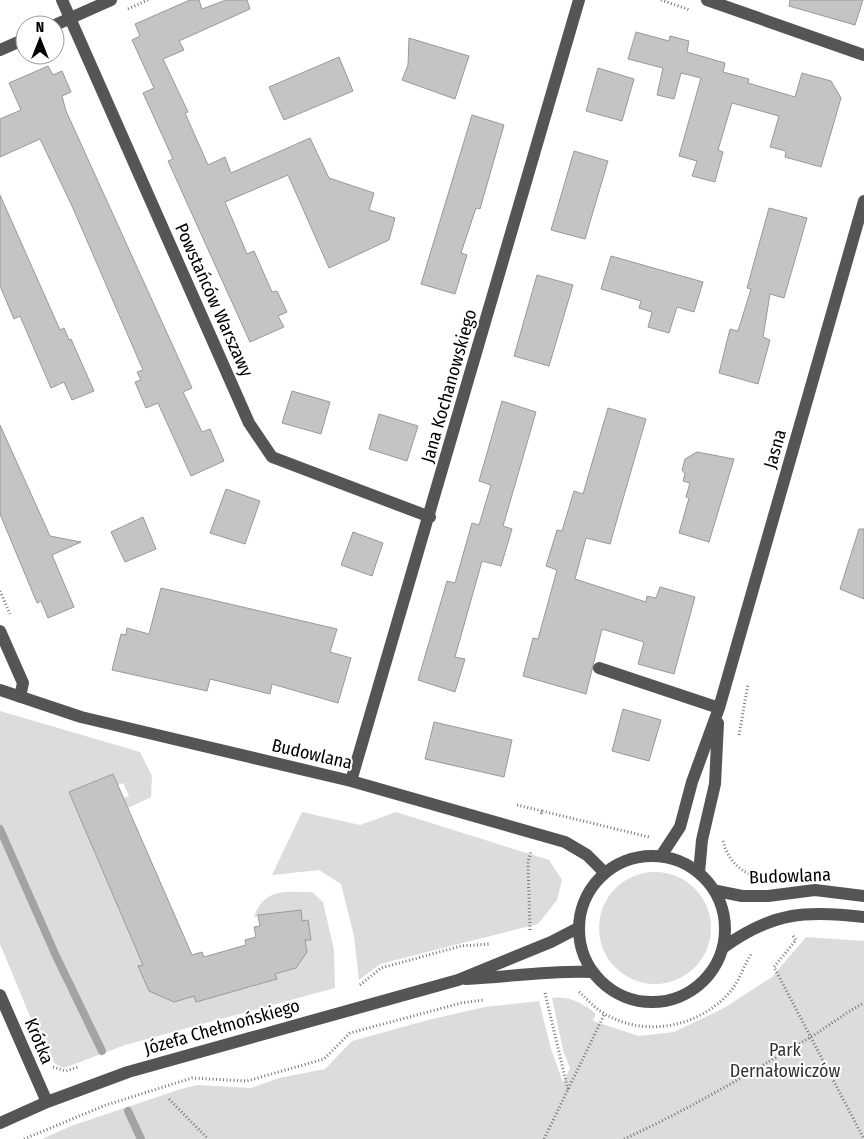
<svg xmlns="http://www.w3.org/2000/svg" width="864" height="1139" font-family="'Fira Sans Condensed',sans-serif">
  <style>
    .green { fill: #dcdcdc }
    .lines { fill: none; stroke-linecap: round; stroke-linejoin: round }
    .stream { stroke: #a3a3a3; stroke-width: 8 }
    .building { fill: #c4c4c4; stroke: #999 }
    .path { stroke: #777; stroke-width: 3; stroke-dasharray: 1 2.5; stroke-linecap: butt }
    .minor { stroke: #555; stroke-width: 12 }
    .labels { text-anchor: middle; stroke-width: 4; stroke-linejoin: round; paint-order: stroke }
    .street-label { font-size: 18px; fill: #000; stroke: #fff }
    .park-label { font-size: 18px; fill: #333; stroke: #fff }
  </style>
  <rect width="100%" height="100%" fill="#fff"/>
  <path class="green" d="M0,711l140,41 12,24 -1,21 -23,11 -4,-10 5,-2 -6,-13 -5,2 -5,-11 -44,18 74,173 -5,2c9,19 17,26 36,35l20,-6 2,6 50,-20 2,6 28,-9 -1,-5 21,-6 11,-16 -2,-12 6,-1 -3,-19 -6,1 -1,-10 -47,6c11,-30 31,-25 58,-25l11,10 11,48 1,38 -210,57 -61,23 -10,-5 -4,-12 -11,-13 -39,-94z
    M302,812l58,13 36,-13 153,48 13,20 -5,20 -19,24 -158,40 -21,16 -5,-44 -13,-52 -22,-14 -47,5z
    M599 928a56 56 0 1 1 112 0a56 56 0 1 1-112 0Z
    M806,937l58,4v198h-822l29,-13 110,-37 16,-4 54,3 28,-10 46,-9 27,-28 76,-21 57,-13 54,-6 12,48 12,33 7,-14 -7,-18 -11,-52c16,-3 33,6 44,16l-3,7 46,15 35,-4 50,-24 48,-31z"/>
  <g class="lines">
    <path class="stream" d="M0,829l56,127 46,95
      M128,1111l13,28"/>
  </g>
  <path class="building" d="M190,0h9l3,9 24,-9h21l3,9 -71,32 5,9 -21,9 25,53 -3,1 23,52 17,-8 6,16 79,-35 19,40 45,15 -5,17 26,8 -6,22 -60,28 -41,-93 -63,27 22,52 7,-3 18,41 5,-1 10,21 -9,4 6,11 -34,15 -82,-181 5,-2 -30,-66 11,-5 -22,-48 8,-4 -5,-12z
    M790,0h73l-8,25 -66,-19z
    M636,32l33,9 1,-5 19,5 -2,11 38,11 -2,9 26,7 -1,4 47,14 7,-24 29,8 10,17 -20,69 -36,-10 1,-6 -16,-4 9,-31 -47,-13 -14,47 5,2 -8,30 -23,-6 5,-15 -18,-5 22,-78 -20,-5 -7,26 -17,-4 6,-27 -35,-9z
    M409,38l60,18 -14,43 -53,-19 6,-15z
    M339,57l14,34 -69,29 -15,-33z
    M48,66l5,9 9,-4 9,21 -9,4 4,15 126,277 -9,4 19,40 8,-3 14,32 -33,15 -33,-73 -12,5 -11,-26 6,-2 -4,-8 6,-2 -71,-164 -32,-67 -40,18v-38l21,-9 -12,-27z
    M598,68l36,11 -12,42 -36,-10z
    M472,115l32,10 -24,84 -4,-1 -15,45 6,2 -12,39 -34,-10z
    M574,151l34,10 -23,78 -34,-9z
    M0,195l60,135 4,-2 5,12 2,-1 23,52 -22,9 -8,-18 -13,6 -31,-72 -6,3 -14,-33z
    M769,208l38,10 -23,80 -14,-4 -7,43 7,3 -12,44 -39,-11 11,-44 8,2 13,-42 -4,-1z
    M611,256l92,26 -9,30 -17,-5 -8,26 -21,-6 4,-15 -13,-4 2,-7 -40,-12z
    M537,275l36,10 -24,81 -35,-10z
    M292,391l38,11 -9,32 -39,-11z
    M502,401l34,11 -33,114 9,3 -11,37 -19,-5 -27,96 10,2 -10,33 -37,-12 29,-99 8,2 17,-60 7,2 12,-40 -12,-4z
    M608,408l38,11 -36,125 -24,-6 -11,41 71,23 1,-6 9,2 4,-11 35,10 -21,77 -36,-10 6,-22 -42,-13 -16,65 -63,-18 10,-38 5,1 19,-69 -11,-4 11,-36 5,1 12,-40 9,3z
    M379,414l39,12 -11,35 -38,-12z
    M0,425l50,111 31,6 -29,13 22,52 -26,11 -7,-17 -4,2 -37,-89z
    M697,452l37,7 -25,83 -30,-9 10,-35 -3,-1 4,-14 -7,-2 2,-7 -3,-4 3,-11z
    M226,489l34,12 -15,43 -35,-11z
    M143,517l13,32 -31,13 -14,-30z
    M859,529h5v70l-24,-10z
    M353,532l30,11 -11,33 -31,-11z
    M161,588l176,41 -7,23 21,6 -13,45 -66,-19 -2,10 -60,-15 -3,12 -95,-21 9,-36 5,1 1,-7 22,6z
    M623,709l38,11 -12,41 -37,-10z
    M434,722l78,18 -8,37 -79,-18z
    M113,774l79,181 10,-3 2,5 42,-12 -1,-5 11,-3 -2,-10 6,-1 -2,-11 43,-5 1,11 6,-1 3,20h-6l2,12 -11,16 -21,6 2,5 -81,23 -2,-6 -20,6 -25,-11 -11,-25 5,-1 -74,-173z"/>
  <g class="lines">
    <path class="path" d="M661,0l29,10
      M128,9l20,-9
      M0,591l10,23
      M739,735l9,-51
      M517,805l25,6
      M541,814l1,-3 107,26
      M723,841c4,16 14,29 30,34
      M530,930l-2,-68 3,-10
      M793,936l3,4 -22,27 90,172
      M360,985l21,-17 80,-22 29,-2
      M579,992c6,5 11,11 17,16 41,31 100,22 133,-15 11,-12 14,-27 23,-40
      M545,993l23,97
      M53,1067l13,4 12,-4
      M169,1099l39,40
      M24,1139l82,-34 86,-27 55,3 77,-22 26,-26 111,-30 23,-3
      M544,1139l61,-126
      M624,1139c64,-29 124,-65 185,-101 19,-11 35,-25 55,-35"/>
    <path class="minor" d="M62,0l187,423 23,34 158,60
      M707,0l157,55
      M55,25l56,-25
      M0,50l25,-11
      M0,631l23,52 -3,14
      M599,668l120,40
      M0,690l81,27 270,64 214,61 22,13 18,18
      M351,781l228,-781
      M661,856l19,-29 12,-45 27,-74 145,-507
      M579 929a73 73 0 1 1 146 0a73 73 0 1 1-146 0Z
      M699,873l3,-33 13,-56 3,-61
      M717,891l25,5h26l47,-6 49,6
      M724,947c49,-35 82,-37 140,-30
      M466,979c42,-2 85,-9 127,-7
      M0,995l47,107
      M0,1123l47,-21 81,-30 330,-92 93,-38 27,-14"/>
  </g>
  <g class="labels">
    <g class="street-label">
      <text transform="translate(214 300) rotate(66)" y="6">Powstańców Warszawy</text>
      <text transform="translate(449 386) rotate(-74)" y="6">Jana Kochanowskiego</text>
      <text transform="translate(775 449) rotate(-74)" y="6">Jasna</text>
      <text transform="translate(312 754) rotate(13)" y="6">Budowlana</text>
      <text transform="translate(790 876) rotate(-2)" y="6">Budowlana</text>
      <text transform="translate(222 1027) rotate(-16)" y="6">Józefa Chełmońskiego</text>
      <text transform="translate(39 1041) rotate(67)" y="6">Krótka</text>
    </g>
    <g class="park-label">
      <text x="785" y="1056">Park<tspan x="785" dy="21">Dernałowiczów</tspan></text>
    </g>
  </g>
  <g transform="translate(40 40)"><circle r="24" fill="#ffffff" stroke="#999999"/>
  <path d="M0-4L9 19L0 12L-9 19Z" fill="#000000"/>
  <text y="-8" font-size="14" font-weight="bold" text-anchor="middle" fill="#000000">N</text>
  </g>
</svg>
